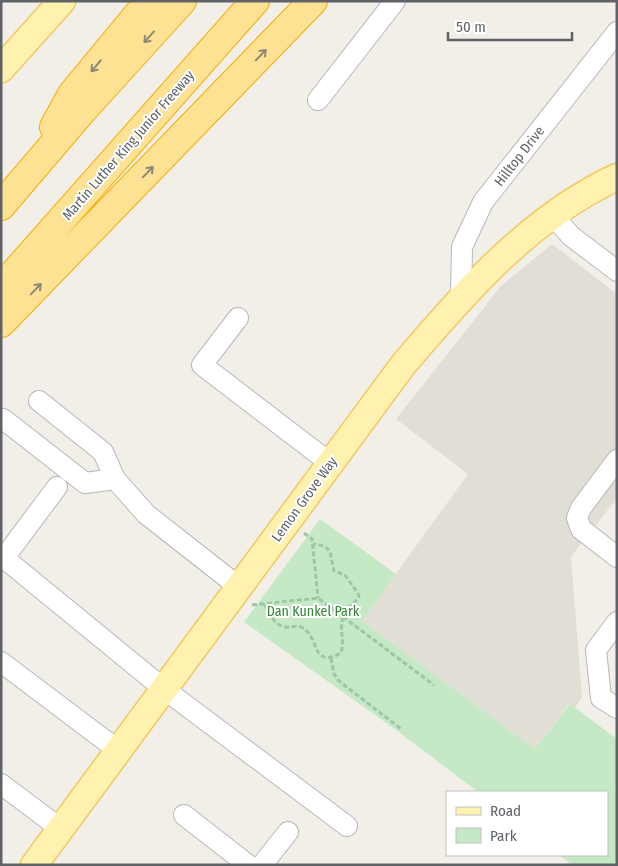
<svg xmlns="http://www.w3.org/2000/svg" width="618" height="866" font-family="'Fira Sans Condensed',sans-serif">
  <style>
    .education { fill: #e1ded6 }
    .green { fill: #c5e8c5 }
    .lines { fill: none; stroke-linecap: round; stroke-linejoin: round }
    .minor-casing { stroke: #b5b8bc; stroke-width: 22 }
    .major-casing { stroke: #f2c960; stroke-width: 29 }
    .highway-casing { stroke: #f9ab00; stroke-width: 30 }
    .path { stroke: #9cc7a9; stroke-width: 3; stroke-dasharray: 5 2.5; stroke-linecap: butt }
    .minor { stroke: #fff; stroke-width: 20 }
    .major { stroke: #fff2af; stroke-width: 26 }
    .highway { stroke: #fde293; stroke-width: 28 }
    .oneway { stroke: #8e8975 }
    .labels { text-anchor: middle; stroke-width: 4; stroke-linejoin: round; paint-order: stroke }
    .street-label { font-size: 14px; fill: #5f6368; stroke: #fff }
    .park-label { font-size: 14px; fill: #348238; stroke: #fff }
  </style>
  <rect width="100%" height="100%" fill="#f1efe8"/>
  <path class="education" d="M552,244l65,50v204l-46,59 11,140 -7,11 -6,-4 -34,45 -173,-128 106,-147 -72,-55 105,-133z"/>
  <path class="green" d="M320,519l76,55 -34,47 173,128 35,-45 47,35v126h-45l-13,-10h48v-63h-129l-79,-60 -155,-110z"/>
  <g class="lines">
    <g class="minor-casing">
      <path id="minor" d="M318,100l77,-99
        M553,216l18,20 46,35
        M461,296l1,-49 21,-45 134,-170
        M238,318l-36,47 128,98
        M39,401l64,51 12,27 31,35 93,73
        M3,419l82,64 30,-4
        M617,460l-36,48 -4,10 4,11 36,28
        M57,487l-53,71 160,131 183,137
        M617,622l-21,28 5,48 16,10
        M1,662l118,89
        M1,784l60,45
        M184,815l64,50
        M262,865l26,-33"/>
    </g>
    <g class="major-casing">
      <path id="major" d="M1,69l61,-68
        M34,865l369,-500c61,-72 127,-148 214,-188"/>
    </g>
    <g class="highway-casing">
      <path id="highway" d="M54,127l18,-33 77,-93
        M1,206l82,-96 99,-109
        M1,288l254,-287
        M1,323l312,-322"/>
    </g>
    <path class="path" d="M304,533l8,6 6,59
      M252,605l66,-7 116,87
      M265,605c4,8 9,20 20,22 6,1 12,-3 18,1 17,10 8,41 38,25 4,-14 -2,-23 2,-36 2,-10 13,-12 16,-22l-14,-20 -11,-4 -4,-19 -5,-6 -12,-2
      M331,658l3,16 5,7 62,48"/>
    <use href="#minor" class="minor"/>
    <use href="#major" class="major"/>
    <use href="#highway" class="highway"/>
  </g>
  <defs><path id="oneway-shaft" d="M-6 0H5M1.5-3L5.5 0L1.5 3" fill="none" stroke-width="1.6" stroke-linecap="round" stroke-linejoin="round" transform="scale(1.25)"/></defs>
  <g class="oneway">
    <use href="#oneway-shaft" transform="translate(149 37) rotate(132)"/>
    <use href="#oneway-shaft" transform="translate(261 55) rotate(-46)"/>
    <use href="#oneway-shaft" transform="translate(96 66) rotate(130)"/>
    <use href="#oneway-shaft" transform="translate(148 172) rotate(-46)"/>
    <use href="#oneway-shaft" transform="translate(36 289) rotate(-46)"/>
  </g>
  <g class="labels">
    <g class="street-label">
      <text transform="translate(128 145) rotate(-49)" y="5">Martin Luther King Junior Freeway</text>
      <text transform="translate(519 156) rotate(-52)" y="5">Hilltop Drive</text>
      <text transform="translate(304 499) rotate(-54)" y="5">Lemon Grove Way</text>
    </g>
    <g class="park-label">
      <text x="313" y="616">Dan Kunkel Park</text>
    </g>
  </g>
  <rect width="618" height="866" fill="none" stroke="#5f6368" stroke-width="5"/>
  <rect x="446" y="791" width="162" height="65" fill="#ffffff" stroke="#bfc1c3"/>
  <rect x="456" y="807" width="25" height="8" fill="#fff2af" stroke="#bfc1c3"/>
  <text x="490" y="816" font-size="15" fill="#5f6368">Road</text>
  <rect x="456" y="828" width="25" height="15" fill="#c5e8c5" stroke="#bfc1c3"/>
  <text x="490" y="841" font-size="15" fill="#5f6368">Park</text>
  <path d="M448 32v8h124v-8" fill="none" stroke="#5f6368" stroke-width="2.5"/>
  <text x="456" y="32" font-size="15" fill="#5f6368" stroke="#ffffff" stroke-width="4" paint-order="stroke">50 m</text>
</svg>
